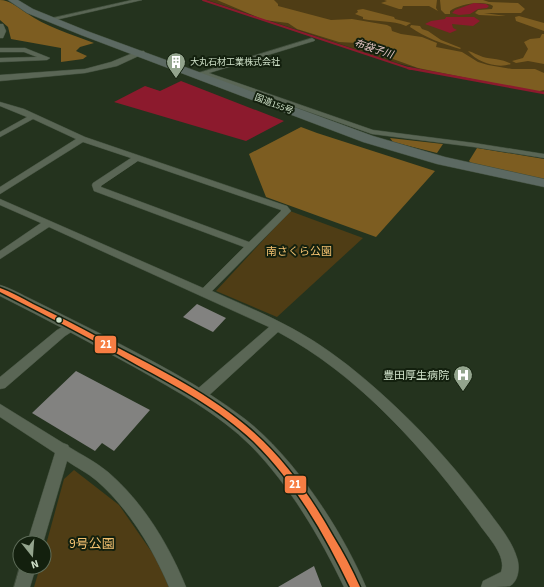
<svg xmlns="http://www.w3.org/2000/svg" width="544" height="587" font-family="'Source Sans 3','Noto Sans JP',sans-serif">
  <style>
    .green { fill: #4f3d15 }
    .forest { fill: #7d5d21 }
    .water { fill: #8c1a2d }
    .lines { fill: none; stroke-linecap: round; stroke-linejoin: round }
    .stream-far1 { stroke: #8c1a2d; stroke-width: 2 }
    .stream { stroke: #8c1a2d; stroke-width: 2.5 }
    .building { fill: #828280 }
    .minor-casing { stroke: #404e3c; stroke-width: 1 }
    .tertiary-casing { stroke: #404e3c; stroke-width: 1 }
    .trunk-casing { stroke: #404e3c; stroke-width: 1 }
    .minor { fill: #5a6655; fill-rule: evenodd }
    .tertiary { fill: #5a6655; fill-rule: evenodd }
    .trunk { fill: #5c6962; fill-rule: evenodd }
    .bus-1-casing { stroke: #13200e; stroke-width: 3 }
    .bus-1 { fill: #f77d43; fill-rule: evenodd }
    .bus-dot { fill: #cfe1c9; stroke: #13200e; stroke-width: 1.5 }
    .labels { text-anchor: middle; stroke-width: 4; stroke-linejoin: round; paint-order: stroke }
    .far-poi-label { font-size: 9px; fill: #cfe1c9; stroke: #13200e; text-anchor: start }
    .far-street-label { font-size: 9px; fill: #cfe1c9; stroke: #13200e }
    .far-water-label { font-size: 10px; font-style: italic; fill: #efcece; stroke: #13200e }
    .park-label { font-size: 11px; fill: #f3c170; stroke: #13200e }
    .poi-label { font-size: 11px; fill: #cfe1c9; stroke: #13200e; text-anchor: end }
    .near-park-label { font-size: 13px; fill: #f3c170; stroke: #13200e }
    .line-badge { stroke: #13200e; stroke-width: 1.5 }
    .badge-label { font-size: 11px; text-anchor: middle; font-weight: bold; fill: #fff }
  </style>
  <rect width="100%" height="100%" fill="#24331e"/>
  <path class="green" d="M207,0h337v92l-101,-17 -46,-12z
    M290,211l73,27 -86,79 -61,-26z
    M74,470l45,35 39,56 11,26h-135l6,-20h4v-15l20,-73z"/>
  <path class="forest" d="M0,0c9,0 18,7 25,12 21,15 46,22 69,31l-14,4 -4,4 11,5 -4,3 -22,3v-14l-50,-9 -3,-12 -8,-7z
    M217,0h57l4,4v2l53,14 21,-1 35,6 4,2 1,4 9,3 21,3 15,6 -1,4 26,5 16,10 10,3 24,4h23l9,4v17l-8,2 -118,-24 -25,-9 -17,-10 -19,-6 -18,-1 -42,-13 -9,-6 -24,-3z
    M384,0h53l-1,8 2,3 -9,-5h-26l-1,3h-3l-18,-6 6,-2z
    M440,0h43l6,2 29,1 7,6 -4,4h-37l22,3h-4l-23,-1 -4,-2 3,-3 14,-1 1,-3c-9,-6 -34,-2 -43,5v3h-5l-4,-4z
    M363,9l31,8 1,2 16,4 -5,3c-14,-6 -28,-4 -43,-7v-2l-8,-3 3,-2 -1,-2z
    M519,16l25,7v8l-28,-10 -1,-4z
    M411,25l9,1 2,3 6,2 13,9 20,8 -1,1c-17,-5 -36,-12 -50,-22z
    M542,34h2v30l-16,-3 -12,2 -4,-2 11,-3 5,-9 -4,-7 6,-3 10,-1z
    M468,51c5,1 9,4 15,6 8,2 21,2 28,7 -14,5 -34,-2 -43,-13z
    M301,127l16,6 118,38 -59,66 -110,-40 -17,-43z
    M390,138l53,6 -6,9 -44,-11z
    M477,148l67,11v20l-71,-14 -4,-4z"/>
  <path class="water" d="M474,3l12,1 3,2 -2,2 -9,1 -8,5 -11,1 -7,-2 3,-3z
    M446,17h28l6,4 -7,5 -21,-2 1,4 4,2 -7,3 -25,-9 6,-3 14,-2z
    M181,81l103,40 -38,20 -132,-39 31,-16 15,5z"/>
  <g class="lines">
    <path class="stream-far1" d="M203,0l208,69"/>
    <path class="stream" d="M408,68l136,25"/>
  </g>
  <path class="building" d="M197,304l29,14 -13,14 -30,-15z
    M76,371l74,39 -36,41 -12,-8 -7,8 -63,-38z
    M314,566l8,21h-44z"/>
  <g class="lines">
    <g class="minor-casing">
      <path id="minor" d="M132,0h10l-91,21 -3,-2z
        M312,38l3,2 -1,1 -105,32 164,57 101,13 70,11v4l-70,-11 -102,-13 -174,-61z
        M0,48h25l25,10 -3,2 -47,2v-4l37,-1 -13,-5h-24z
        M0,102l24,7 61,28 202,69 4,5 -2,2 -77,78c41,18 82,35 118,61 24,17 46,36 67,56 34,32 64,67 92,104 11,15 23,29 28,46 3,8 2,23 -7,28 -6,1 -22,1 -29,1l2,-6 18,-9c6,-16 -13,-35 -22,-48 -53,-73 -120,-149 -201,-192l-73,67 -5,1 -5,-1 -2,-4 2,-4 74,-64 -220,-100 -49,32v-8l41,-28 -41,-18v-6l203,89 41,-41 -150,-56 -2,-6 1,-2 38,-25 -48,-16 -83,52v-7l76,-48 -43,-20 -33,18v-5l27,-15 -27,-11zM138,161l143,49v1l-32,31 -148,-55v-1z
        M72,322l4,1 2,3 -2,3 -11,7 -60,52 -5,1v-12l57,-47z
        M0,404l63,39 5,2 1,2c13,8 27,15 39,25 35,30 61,73 78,115h-17c-16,-38 -40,-78 -72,-106 -9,-8 -20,-13 -30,-20l-24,82h-16l28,-90 -55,-36z
        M20,566l16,1 -6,20h-16z"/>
    </g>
    <g class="tertiary-casing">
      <path id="tertiary" d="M0,24h3l3,7 -3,7h-3z
        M138,51h6l1,2 -28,13 -32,7 -85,8v-6l85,-6 26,-7z
        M0,285c11,3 22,10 33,15 23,11 45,23 68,34 49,26 100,51 144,85 49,38 97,111 121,168h-22c-24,-50 -54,-101 -93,-141 -33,-33 -75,-55 -115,-78 -45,-25 -90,-49 -136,-72z"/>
    </g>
    <g class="trunk-casing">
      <path id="trunk" d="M8,0h10l15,9 54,22 286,105 72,21 99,22v8l-107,-23 -74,-22 -282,-107 -54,-22z"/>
    </g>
    <use href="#minor" class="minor"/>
    <use href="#tertiary" class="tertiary"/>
    <use href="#trunk" class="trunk"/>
    <g class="bus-1-casing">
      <path id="bus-1" d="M0,288c11,4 22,10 33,16 23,11 47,23 70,36 48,25 100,50 142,85 37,30 65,70 88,111 10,16 19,33 27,51h-10c-25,-52 -55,-105 -97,-146 -34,-32 -75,-54 -116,-76 -45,-26 -91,-50 -137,-73z"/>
    </g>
    <use href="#bus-1" class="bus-1"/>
  </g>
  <defs>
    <g id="building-pin" transform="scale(1)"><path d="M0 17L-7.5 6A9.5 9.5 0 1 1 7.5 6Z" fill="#93a48d" stroke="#13200e"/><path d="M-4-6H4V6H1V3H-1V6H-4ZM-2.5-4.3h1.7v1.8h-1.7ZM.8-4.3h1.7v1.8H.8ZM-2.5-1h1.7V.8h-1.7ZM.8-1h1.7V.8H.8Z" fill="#fff"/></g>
    <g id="hospital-pin" transform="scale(1)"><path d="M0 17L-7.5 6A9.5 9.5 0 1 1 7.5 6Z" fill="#93a48d" stroke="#13200e"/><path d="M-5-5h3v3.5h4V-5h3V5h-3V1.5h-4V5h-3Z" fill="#fff"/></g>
  </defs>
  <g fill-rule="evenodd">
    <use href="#building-pin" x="176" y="62"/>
    <use href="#hospital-pin" x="463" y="375"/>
  </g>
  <circle class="bus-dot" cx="59" cy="320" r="3.5"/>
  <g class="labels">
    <g class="far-poi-label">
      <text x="190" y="65">大丸石材工業株式会社</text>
    </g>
    <g class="far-street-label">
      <text transform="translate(274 104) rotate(21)" y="3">国道155号</text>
    </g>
    <g class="far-water-label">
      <text transform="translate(374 48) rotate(18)" y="4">布袋子川</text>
    </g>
    <g class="park-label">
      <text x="299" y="255">南さくら公園</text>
    </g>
    <g class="poi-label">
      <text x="449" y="379">豊田厚生病院</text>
    </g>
    <g class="near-park-label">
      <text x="92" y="548">9号公園</text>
    </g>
  </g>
  <g class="line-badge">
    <rect x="94" y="335" width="23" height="19" rx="4" fill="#f77d43"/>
    <rect x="284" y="475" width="23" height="19" rx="4" fill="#f77d43"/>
  </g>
  <g class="badge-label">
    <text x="106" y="348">21</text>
    <text x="295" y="488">21</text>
  </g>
  <g transform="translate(32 555) rotate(163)"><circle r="19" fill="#13200e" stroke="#5e6d59"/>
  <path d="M0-3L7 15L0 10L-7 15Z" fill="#93a48d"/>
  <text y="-6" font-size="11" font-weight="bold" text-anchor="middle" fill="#cfe1c9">N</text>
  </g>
</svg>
